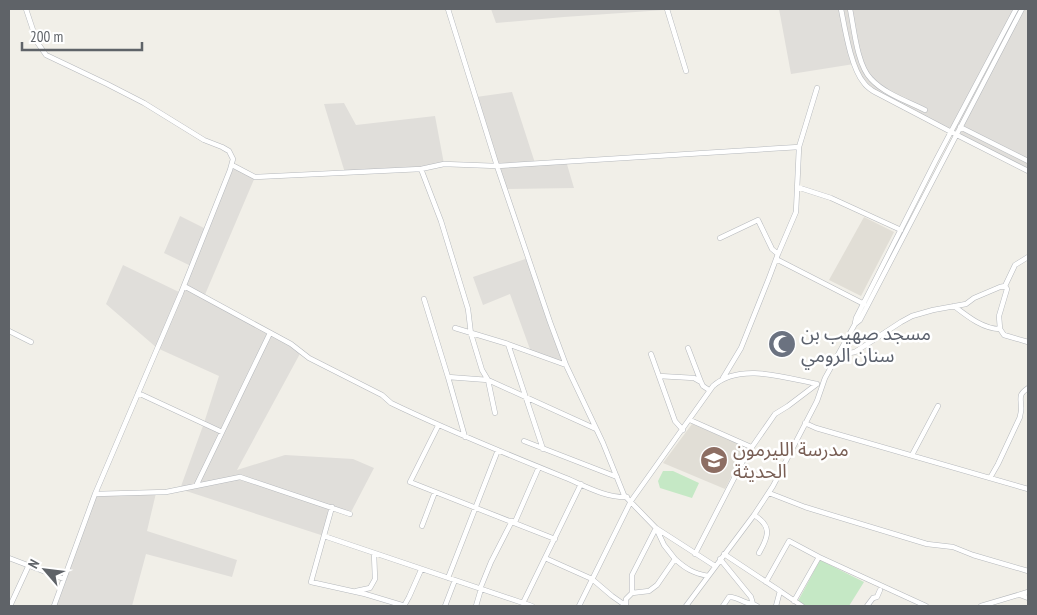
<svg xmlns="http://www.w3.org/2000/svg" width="1037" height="615" font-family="'PT Sans Narrow','Noto Sans Arabic',sans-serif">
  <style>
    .industrial { fill: #e0deda }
    .education { fill: #e1ded6 }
    .green { fill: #c5e8c5 }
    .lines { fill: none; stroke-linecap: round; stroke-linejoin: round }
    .minor-casing { stroke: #b5b8bc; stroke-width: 5.5 }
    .minor { stroke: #fff; stroke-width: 4.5 }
    .labels { text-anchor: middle; stroke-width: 5; stroke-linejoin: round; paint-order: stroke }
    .worship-label { font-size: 19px; fill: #5b616d; stroke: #fff; text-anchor: start }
    .education-label { font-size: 19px; fill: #785e54; stroke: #fff; text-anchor: start }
  </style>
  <rect width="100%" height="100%" fill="#f1efe8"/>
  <path class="industrial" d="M491,9h173v1l-100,7 -68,6z
    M779,9h249v161l-155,-79 -19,-27 -63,10z
    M512,92l23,71 31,-2 8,27 -69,1 -29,-92z
    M344,103l12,22 79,-9 9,48 -23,5 -76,4 -21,-69z
    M232,165l23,12 -51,120 98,53 -65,120 48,-15 68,4 21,9 -24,46 -18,-7 -8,29 -144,-47 24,-66 15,-47 -62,-28 -51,-44 17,-39 58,28 10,-27 -27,-13 16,-37 26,13z
    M528,258l38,107 -35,-13 -21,-58 -27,11 -10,-28z
    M156,493l-9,38 90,29 -5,17 -86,-23 -14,52h-78l41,-112z"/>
  <path class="education" d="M864,217l30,15 -33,64 -32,-16z
    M692,424l54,23 -21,42 -62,-26z"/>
  <path class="green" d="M663,471h10l26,12 -7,15 -32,-10 -2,-7z
    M820,560l44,22 -15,24h-43l-8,-5z"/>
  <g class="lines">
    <g class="minor-casing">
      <path id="minor" d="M26,9l11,33 9,13 61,29 37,19 60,37 18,7 7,4 4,8 -3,11 -49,123 -86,201 -41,112
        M448,9l49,157 53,156 16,43 37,78 21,52 32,33 59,38
        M667,9l19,62
        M841,9c4,20 10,59 23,74 2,3 6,6 9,8l84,44 71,36
        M850,9c4,19 7,56 21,70 14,15 36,22 54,31
        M960,127l68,34
        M232,165l23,12 166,-8 23,-5 53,2 302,-19
        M421,169l20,52 27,88 3,25 11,36 6,10 7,33
        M797,187l34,11 70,32
        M720,238l38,-18 14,29 6,5
        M776,259l88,45
        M184,286l107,58 18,14 73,37 9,8c56,27 113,50 170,73 21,8 43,22 66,21
        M1005,286l2,3 -8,27 1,13 4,6 24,7
        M424,299l24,78 17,60
        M954,306c13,10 29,23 46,23
        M855,323l1,-5 80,-158 80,-151
        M455,328l53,16 58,21
        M9,331l22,11
        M508,344l35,105
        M688,348l13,34 2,4 6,4
        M840,352l10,1 5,-1 46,-30 11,-6 21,-6 33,-6 8,-6 26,-11 5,-1 10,-21 13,-8
        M651,354l24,67 8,9
        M659,376l35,2 7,4
        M448,377l40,3 108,49
        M723,378l18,-30 28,-70 9,-24 18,-42 3,-65 18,-59
        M138,393l84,39
        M690,420l61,27
        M805,423l11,5 212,61
        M438,426l-28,56 145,57
        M524,441l93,36
        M912,455l26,-49
        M990,478l8,-14 22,-47c0,-3 2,-7 1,-10 0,-10 -3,-12 7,-19
        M196,486l74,-153
        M769,493l36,14 122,37 26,3 20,8 55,16
        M95,494l71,-2 74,-15 110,37
        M332,507l-21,75 54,12 40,12
        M754,515c18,11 15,21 5,38
        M515,522l24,-55
        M422,526l13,-34
        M324,536l208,70
        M695,554l50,-97 30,-43 13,-8 29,-22
        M724,554l56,37 -4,15
        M9,558l55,21
        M545,558l47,21 20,17 10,7h4
        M675,559c11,10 18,14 33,17
        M720,559l31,38 2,7 4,2
        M448,578l50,-128
        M766,582l23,-41 30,16 107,49
        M480,589l11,-27 21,-41
        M356,591l14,-3 5,-9 -1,-26
        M780,591l22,15
        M632,593l17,-2 8,-6 18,-26 -11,-14 -7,-15
        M1020,595l8,3
        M794,601l25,-44
        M523,603l58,-119
        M10,606l18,-39
        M404,606l5,-9 12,-27
        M445,606l10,-26
        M476,606l5,-17
        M579,606l52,-105 82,-115c27,-24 73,-8 104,-2
        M626,606v-7l6,-6v-18l24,-47
        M686,606l68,-91 19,-29 44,-85 8,-23 30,-54 5,-4 162,-311
        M723,606l6,-9c8,-1 15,7 24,7
        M867,606l6,-8 4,-1 3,-7
        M981,606l47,-14"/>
    </g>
    <use href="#minor" class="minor"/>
  </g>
  <defs>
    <g id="mosque-disc" transform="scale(1.4375)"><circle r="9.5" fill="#6b7280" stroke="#fff"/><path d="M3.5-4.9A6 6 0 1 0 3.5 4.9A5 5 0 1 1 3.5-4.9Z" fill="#fff"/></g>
    <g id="school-disc" transform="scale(1.4375)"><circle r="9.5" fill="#8d6e63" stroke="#fff"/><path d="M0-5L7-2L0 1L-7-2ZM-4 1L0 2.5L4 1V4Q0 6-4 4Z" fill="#fff"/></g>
  </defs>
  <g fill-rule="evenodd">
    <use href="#mosque-disc" x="782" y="344"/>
    <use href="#school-disc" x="714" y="460"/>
  </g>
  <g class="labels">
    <g class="worship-label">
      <text x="801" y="340">مسجد صهيب بن<tspan x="801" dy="22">سنان الرومي</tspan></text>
    </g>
    <g class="education-label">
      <text x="733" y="456">مدرسة الليرمون<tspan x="733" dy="22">الحديثة</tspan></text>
    </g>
  </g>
  <rect width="1037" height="615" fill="none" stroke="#5f6368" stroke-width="20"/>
  <g transform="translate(45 570) rotate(298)" stroke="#ffffff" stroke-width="4" paint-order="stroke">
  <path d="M0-4L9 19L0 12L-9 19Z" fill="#5f6368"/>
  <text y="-8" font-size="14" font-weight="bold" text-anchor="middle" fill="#5f6368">N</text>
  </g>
  <path d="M22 42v8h120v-8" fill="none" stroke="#5f6368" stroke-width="2.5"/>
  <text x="30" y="42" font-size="15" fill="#5f6368" stroke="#ffffff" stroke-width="4" paint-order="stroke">200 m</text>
</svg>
